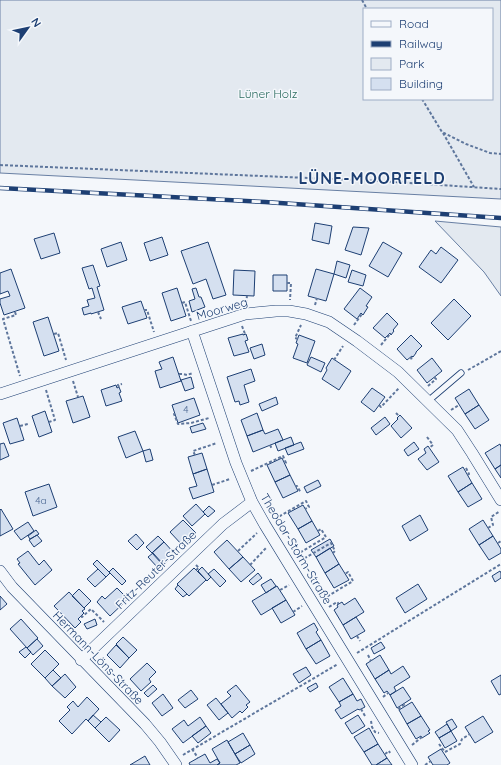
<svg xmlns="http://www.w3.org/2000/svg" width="501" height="765" font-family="Quicksand,sans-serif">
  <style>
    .green { fill: #e3e9f0; stroke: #687fa3; fill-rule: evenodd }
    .building { fill: #d5e0f0; stroke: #1d3f73 }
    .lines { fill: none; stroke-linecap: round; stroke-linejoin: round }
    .lane-casing { stroke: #1d3f73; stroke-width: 7 }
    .street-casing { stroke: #1d3f73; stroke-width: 12 }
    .path { stroke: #5e769c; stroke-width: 2; stroke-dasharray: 3 2; stroke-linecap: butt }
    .lane { stroke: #f4f7fb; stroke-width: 5.5 }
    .street { stroke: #f4f7fb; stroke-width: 11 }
    .rail-casing { stroke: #1d3f73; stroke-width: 4.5 }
    .rail { stroke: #f4f7fb; stroke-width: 3; stroke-dasharray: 9; stroke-linecap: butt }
    .labels { text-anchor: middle; stroke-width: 3; stroke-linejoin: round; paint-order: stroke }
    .number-label { font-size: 10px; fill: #4b6792 }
    .park-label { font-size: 12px; fill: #2c6c60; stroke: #f4f7fb }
    .street-label { font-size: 12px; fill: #1d3f73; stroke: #f4f7fb }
    .district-label { font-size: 16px; font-weight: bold; letter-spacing: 1px; fill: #1d3f73; stroke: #f4f7fb }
  </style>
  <rect width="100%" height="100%" fill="#f4f7fb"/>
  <path class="green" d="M0,0h501v199l-501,-26zM364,9h128v90h-128z
    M435,221l66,6v69l-17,-24z"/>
  <path class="building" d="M315,223l17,3 -3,18 -17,-4z
    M353,227l16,1 -8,27 -16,-5z
    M54,233l6,20 -19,6 -7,-20z
    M162,237l6,18 -18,6 -6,-18z
    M121,242l6,18 -20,7 -6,-18z
    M208,242l18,53 -13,4 -7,-20 -13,5 -12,-33z
    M383,242l19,11 -14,24 -19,-11z
    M441,247l17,13 -17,23 -22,-16 12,-17 5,4z
    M337,261l13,4 -4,13 -12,-4z
    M93,265l7,21 -3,1 7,23 -13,4v-1l-7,2 -2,-7 7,-2 -2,-6 8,-2 -3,-10 -3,1 -7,-21z
    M11,269l14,39 -21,7 -4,-12v-4l10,-3 -2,-5 -8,3v-21z
    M316,269l18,5 -8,27 -18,-5z
    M234,270l21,1 -1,25 -21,-1z
    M352,270l14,5 -3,11 -15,-4z
    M273,275h14v16h-14z
    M177,288l9,28 -15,5 -9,-28z
    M196,288l3,9h2l4,10 -13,5 -3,-11 6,-2 -3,-10z
    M360,288l12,9 -6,9 2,1 -5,8 -2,-2 -4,6 -13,-10z
    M454,299l17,17 -23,24 -17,-17z
    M141,301l6,17 -19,6 -6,-17z
    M387,313l11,11 -5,6 1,1 -3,4 -1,-2 -5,5 -12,-10z
    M48,317l11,34 -15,5 -11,-34z
    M243,334v1l3,-1 2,6 -3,1 4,11 -15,4 -6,-18z
    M299,335l16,6 -8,22 -14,-5 5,-14 -2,-1z
    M411,335l11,11 -6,6v1l-3,4 -1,-1 -5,4 -10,-11z
    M262,344l3,11 -11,4 -4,-11z
    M173,357l8,24 -21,7 -5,-17 7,-2 -3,-7z
    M311,357l14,6 -4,9 -14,-7z
    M332,358l19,13 -12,19 -17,-11 5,-9 -1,-2z
    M432,358l10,13 -15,12 -10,-13z
    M251,369l4,12 -11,4 5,17 -9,3 -1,-4 -4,1 -8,-25z
    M191,377l3,11 -9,3 -4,-11z
    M116,385l1,3 2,-1 2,5 -2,1 3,8 -16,5 -5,-16z
    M372,388l13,9 -11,15 -13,-10z
    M469,389l10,16 -14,9 -10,-16z
    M83,396l7,21 -17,6 -7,-22z
    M276,397l2,7 -16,7 -3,-7z
    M194,398l6,17 -22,8 -6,-18z
    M479,405l10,15 -14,9 -10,-15z
    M45,411l7,21 -13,5 -7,-21z
    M257,413l6,17 -16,6 -6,-16z
    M400,415l12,13 -11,10 -10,-12 7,-7 -1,-1z
    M385,417l5,7 -14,11 -5,-7z
    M17,418l7,22 -14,4 -7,-21z
    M203,423l3,6 -14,4 -2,-6z
    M278,429l5,11 -30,12 -6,-16 16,-6 2,4z
    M135,431l8,20 -17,7 -8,-21z
    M291,437l3,8 -16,6 -3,-8z
    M301,442l3,7 -16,6 -3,-7z
    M414,442l5,7 -11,7 -4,-6z
    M4,443l5,13 -9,4v-16z
    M500,444l1,3v18l-6,4 -10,-16z
    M428,446l11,16 -12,8 -9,-11 8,-6 -2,-4z
    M150,449l3,11 -7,2 -3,-11z
    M202,453l5,16 -14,5 -5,-17z
    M282,458l8,17 -15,7 -8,-17z
    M501,465v13l-6,-9z
    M463,467l9,16 -14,9 -10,-16z
    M207,469l7,23 -21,7 -4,-11 8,-2 -4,-12z
    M290,475l8,16 -15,7 -8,-16z
    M318,480l3,6 -14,7 -3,-6z
    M472,483l10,16 -14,8 -10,-15z
    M49,484l8,23 -24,9 -8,-24z
    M196,504l9,10 -13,12 -9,-10z
    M303,505l9,16 -14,8 -10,-16z
    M209,506l6,5 -7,6 -5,-5z
    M1,509l12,20 -13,7v-26z
    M420,515l8,15 -18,11 -8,-15z
    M183,520l13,13 -13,13 -13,-14z
    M483,520l10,16 -14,9 -10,-16z
    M312,521l8,14 -14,8 -8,-14z
    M28,522l6,9 -13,9 -7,-9z
    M36,530l3,4 -9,5 -2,-3z
    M136,534l8,9 -7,7 -9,-9z
    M37,535l5,6 -8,6 -5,-7z
    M158,536l6,6 -12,11 -6,-6z
    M493,536l8,13v4l-12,7 -10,-15z
    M330,539l4,7 -18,11 -5,-7z
    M227,540l16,17 -14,12 -15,-17z
    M164,542l11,12 -12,11 -11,-12z
    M330,548l9,16 -14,9 -9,-16z
    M28,551l11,14 5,-5 8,10 -17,15 -17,-21 2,-1 -3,-4z
    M153,553l10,11 -5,4 -10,-11z
    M243,557l12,13 -14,12 -12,-13z
    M97,560l13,13 -4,4 -13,-13z
    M339,564l10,16 -15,8 -9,-15z
    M202,567l9,10 -4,4 -9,-10z
    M113,568l13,13 -4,4 -13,-13z
    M194,568l12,12 -17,16 -12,-12z
    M98,569l8,8 -11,10 -8,-8z
    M214,569l12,12 -6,6 -12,-13z
    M500,571l1,2v5l-6,4 -3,-6z
    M258,573l4,5 -9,7 -4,-4z
    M271,579l5,7 -10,7 -5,-8z
    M418,584l9,15 -22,14 -9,-15z
    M178,585l9,9 -4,3 -8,-8z
    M277,586l9,14 -25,15 -9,-14z
    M117,588l11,11 -18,17 -13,-14 5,-6 3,3z
    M79,589l12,12 -7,7 -12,-12z
    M69,592l16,17 -3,2 2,2 -6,6 3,3 -6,6 -21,-22z
    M0,596l7,8 -7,6z
    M355,598l9,14 -21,13 -9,-15 4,-3 -1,-2 5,-3 2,3z
    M286,600l9,15 -14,8 -9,-15z
    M356,617l9,14 -14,8 -8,-14z
    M21,619l17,19 -11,10 -17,-19z
    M95,619l2,6 -10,4 -3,-5z
    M314,623l4,7 -2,2 5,8 -15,9 -9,-16z
    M123,637l14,13 -8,8 -13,-14z
    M37,639l6,7 -10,9 -6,-7z
    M321,640l9,16 -14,8 -10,-15z
    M381,642l4,6 -11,6 -3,-6z
    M116,645l13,13 -9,10 -13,-13z
    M26,647l5,5 -6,6 -6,-6z
    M45,650l14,14 -14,14 -14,-14z
    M380,655l9,15 -14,9 -9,-15z
    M147,663l9,9 -7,7 2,3 -10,9 -11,-12z
    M403,666l7,11 -16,10 2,4 -6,4 -3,-4 -3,2 -9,-14 14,-9 2,4z
    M306,667l5,8 -12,8 -6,-9z
    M53,670l8,8 -9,8 -7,-8z
    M65,674l11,13 -11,11 -13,-12z
    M501,675v19l-2,1 -8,-14z
    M343,678l10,16 -14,8 -10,-15z
    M316,683l2,4 -8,5 -3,-4z
    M153,685l4,4 -9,8 -4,-4z
    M236,685l14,17 -4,3 2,2 -6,6 -2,-2 -8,7 -11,-14 10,-8 -4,-4z
    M403,687l8,12 -14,9 -7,-13z
    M191,690l7,9 -13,9 -7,-8z
    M163,694l10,14 -11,8 -10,-13z
    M353,694l4,7 4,-2 4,8 -6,3 -1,-1 -17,10 -6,-9 6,-4 -2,-4z
    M87,697l12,12 -11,12 -2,-2 -14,15 -13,-13 11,-11 -3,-3 6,-6 5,6z
    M216,698l12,15 -9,7 -12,-15z
    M412,702l9,14 -14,8 -8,-14z
    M93,715l8,7 -6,6 -7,-7z
    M358,715l7,11 -13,8 -7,-11z
    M421,716l9,14 -2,1 2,2 -8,5 -1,-2 -5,3 -9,-15z
    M483,716l10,16 -18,11 -10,-16z
    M106,717l14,13 -11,12 -14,-14z
    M200,717l6,9 -23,17 -11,-14 12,-9 4,6z
    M452,719l5,8 -6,4 -5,-9z
    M447,724l4,7 -12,7 -4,-6z
    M206,726l5,7 -13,10 -6,-7z
    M369,728l9,16 -14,8 -10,-15z
    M451,731l6,10 -12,7 -6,-10z
    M243,733l7,12 -15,9 -7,-12z
    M227,740l13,23 -4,2h-19l3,-2 -8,-14z
    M378,744l9,14 -11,7h-4l-8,-13z
    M250,745l5,9 -14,9 -6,-9z
    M441,749l9,14 -3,2h-14l-5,-8z
    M205,754l5,9 7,-4 3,4 -3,2h-27l-1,-2z
    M145,756l5,9h-20z
    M387,758l5,7h-16z"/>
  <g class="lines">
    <g class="lane-casing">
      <path id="lane" d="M427,402l34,-29"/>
    </g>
    <g class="street-casing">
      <path id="street" d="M192,331l44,132 16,39 13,23 147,240
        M0,394l245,-80 31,-3h13l17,3 23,8 28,19 41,31 59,58 15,23 29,47
        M0,571l12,16 133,137 15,18 16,23
        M81,660l142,-136 29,-22"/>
    </g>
    <path class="path" d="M362,0l5,9
      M422,99l20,33 24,12 24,9 11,1
      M443,133l31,54
      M0,165l380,16 121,8
      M287,283h4l-1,17
      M182,303l3,-1 6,19
      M246,303l1,-7
      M315,305l2,-7
      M144,310h3l7,22
      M15,312l1,3 -13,4 17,57
      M98,312l3,7
      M354,325l8,-11
      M242,326l3,8
      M54,334l4,-1 8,27
      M298,339l-3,-1 6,-13
      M381,345l9,-11
      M412,357l-1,1 1,2
      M334,360l9,-14
      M468,370l33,-19
      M179,374h4l4,1 6,-2
      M73,381l5,16
      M428,386l8,-7 -2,-2
      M119,387l-1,-2 4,-1
      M46,390l9,30 -6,2
      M379,405l2,2 18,-19
      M451,410l8,-5
      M396,413l3,3
      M175,414h-1l4,10 13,-1 18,-5
      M20,426l8,-2
      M427,437l6,8 -4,3
      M270,445l2,4
      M195,455l-2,-4 24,-8
      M466,468l3,6 -2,1
      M251,471l32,-15 3,7 -1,1
      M212,485l18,-6
      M295,486h2l4,7
      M275,519l31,-18 3,6 -4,2
      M488,528l5,-3 -2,-8 9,-6
      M498,543l3,-2
      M238,551l19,-18
      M296,555l30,-18 -5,-8 -3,2
      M300,561l31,-18 4,8 -2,2
      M196,565l3,3 -3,2
      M250,565l16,-17
      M280,590l9,-5
      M323,599l30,-18 -5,-9 -3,2
      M329,607l8,-5 2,2
      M293,612l9,-6
      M81,616l1,1 9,-8 13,13
      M357,636l3,5
      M357,653l144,-89
      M368,655l3,6
      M383,697l5,-4
      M361,709l4,7
      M398,709l6,-4 1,1
      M371,721l1,6 3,5 4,1
      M439,744l6,8 15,-8 2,-5 8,-5
      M412,745l10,-8
      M192,749l6,9
      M385,754l4,-3 1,2
      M183,755l155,-91
      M425,765l6,-4"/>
    <use href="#lane" class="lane"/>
    <use href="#street" class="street"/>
    <g class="rail-casing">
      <path id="rail" d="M0,188l265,14 236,16"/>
    </g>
    <use href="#rail" class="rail"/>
  </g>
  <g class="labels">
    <g class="number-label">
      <text x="186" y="413">4</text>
      <text x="41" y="504">4a</text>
    </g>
    <g class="park-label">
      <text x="268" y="98">Lüner Holz</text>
    </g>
    <g class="street-label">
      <text transform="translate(222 309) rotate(-16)" y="4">Moorweg</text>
      <text transform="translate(296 549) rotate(59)" y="4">Theodor-Storm-Straße</text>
      <text transform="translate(156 570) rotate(-44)" y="4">Fritz-Reuter-Straße</text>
      <text transform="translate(98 658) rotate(46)" y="4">Hermann-Löns-Straße</text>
    </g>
    <g class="district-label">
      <text x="372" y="184">LÜNE-MOORFELD</text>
    </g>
  </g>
  <rect x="363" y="8" width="130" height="92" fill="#f4f7fb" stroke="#9eadc5"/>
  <rect x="371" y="21" width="20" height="6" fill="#f4f7fb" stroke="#9eadc5"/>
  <text x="399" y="28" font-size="12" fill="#1d3f73">Road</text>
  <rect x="371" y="41" width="20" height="6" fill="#1d3f73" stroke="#9eadc5"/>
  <text x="399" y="48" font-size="12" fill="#1d3f73">Railway</text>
  <rect x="371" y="58" width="20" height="12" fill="#e3e9f0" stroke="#9eadc5"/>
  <text x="399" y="68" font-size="12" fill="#1d3f73">Park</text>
  <rect x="371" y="78" width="20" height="12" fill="#d5e0f0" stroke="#9eadc5"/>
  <text x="399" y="88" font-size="12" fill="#1d3f73">Building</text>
  <g transform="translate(28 28) rotate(57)" stroke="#f4f7fb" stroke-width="3" paint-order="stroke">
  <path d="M0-3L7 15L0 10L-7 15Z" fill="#1d3f73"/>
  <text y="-6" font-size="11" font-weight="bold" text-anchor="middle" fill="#1d3f73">N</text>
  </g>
</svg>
